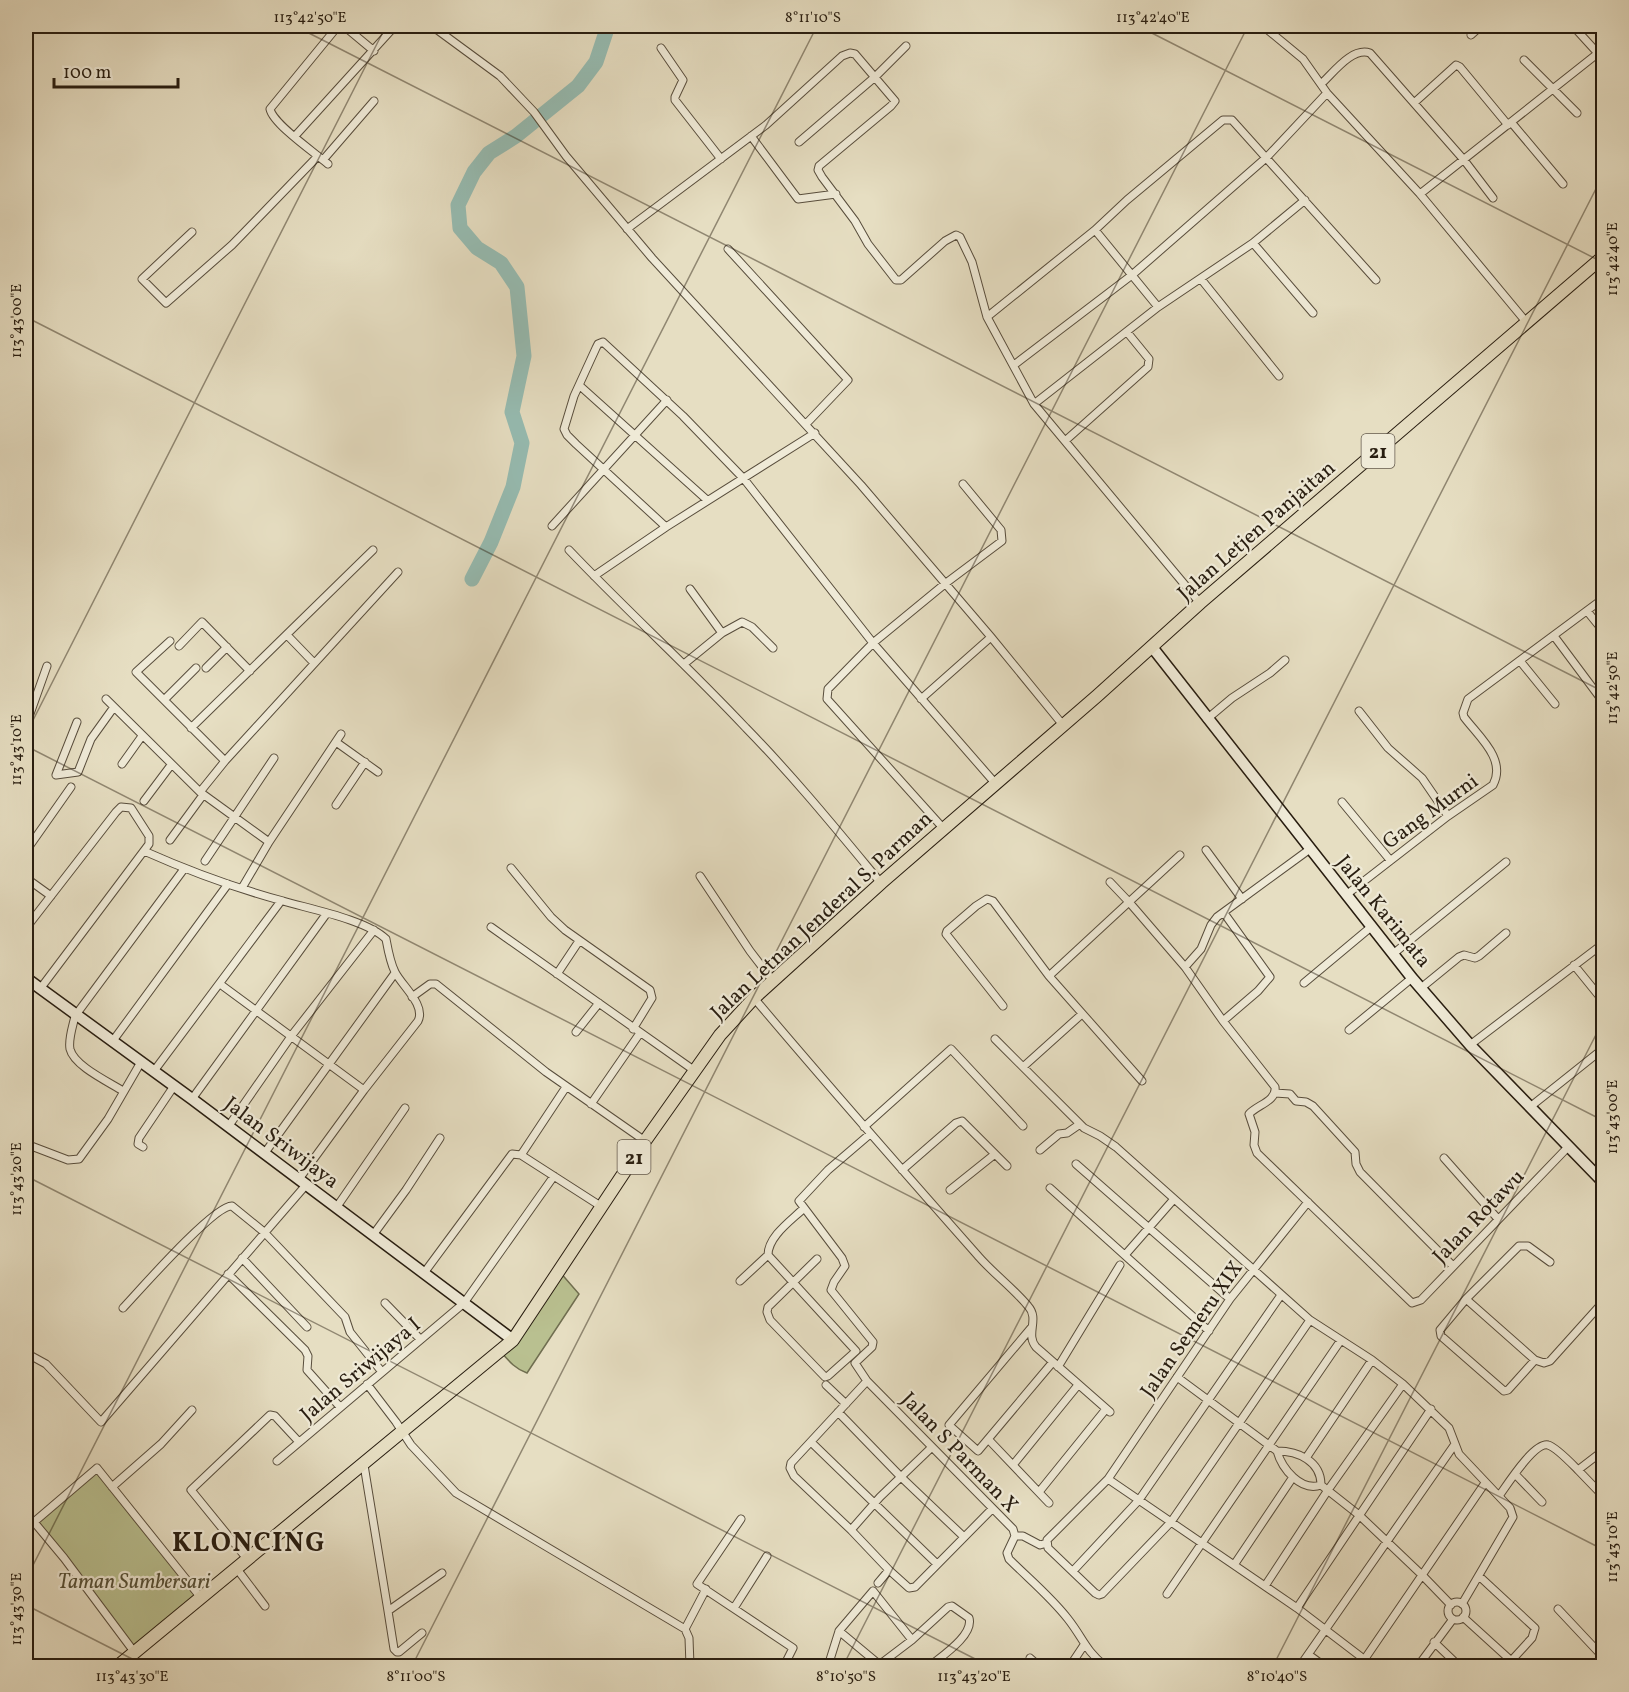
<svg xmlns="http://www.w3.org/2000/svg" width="1629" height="1692" font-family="Vollkorn,serif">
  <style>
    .green { fill: #b9c090; stroke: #706e50; stroke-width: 1.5 }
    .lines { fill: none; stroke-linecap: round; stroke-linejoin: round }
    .river { stroke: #96bcb2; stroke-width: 15 }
    .street-casing { stroke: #584d3c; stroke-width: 9 }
    .secondary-casing { stroke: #281d10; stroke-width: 13 }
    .highway-casing { stroke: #281d10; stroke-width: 14 }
    .street { stroke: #efead7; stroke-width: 7 }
    .secondary { stroke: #efead7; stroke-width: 10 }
    .highway { stroke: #e6dec2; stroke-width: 12 }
    .ticks { fill: none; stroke: #281d10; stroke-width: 1.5; stroke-opacity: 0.45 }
    .labels { text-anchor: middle; stroke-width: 4.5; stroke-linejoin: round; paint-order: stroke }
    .shield { fill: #efead7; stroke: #645a4c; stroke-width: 1.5 }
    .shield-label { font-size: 20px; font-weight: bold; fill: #281d10 }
    .street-label { font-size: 21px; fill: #281d10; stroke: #efead7 }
    .park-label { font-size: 21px; font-style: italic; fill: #544e36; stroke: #efead7 }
    .district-label { font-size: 27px; font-weight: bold; letter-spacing: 1.5px; fill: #281d10; stroke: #efead7 }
    .neatline { fill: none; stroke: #281d10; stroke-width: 2 }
    .ticks-label { font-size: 15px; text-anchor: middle; fill: #281d10 }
  </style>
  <rect width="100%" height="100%" fill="#e6dec2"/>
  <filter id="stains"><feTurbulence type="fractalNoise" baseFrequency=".00333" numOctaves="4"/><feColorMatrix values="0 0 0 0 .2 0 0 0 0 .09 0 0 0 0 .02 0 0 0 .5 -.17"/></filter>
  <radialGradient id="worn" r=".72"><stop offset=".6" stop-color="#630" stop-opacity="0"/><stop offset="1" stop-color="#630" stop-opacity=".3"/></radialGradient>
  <path class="green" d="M559,1271l20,23 -52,79c-12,-4 -19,-13 -27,-22z
    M98,1467l103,131 -66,54 -99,-131z"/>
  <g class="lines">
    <path class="river" d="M472,579l19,-37 22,-55 9,-44 -10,-31 12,-56 -7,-69 -16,-24 -24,-15 -17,-20 -2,-23 16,-33 15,-19 27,-17 62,-50 18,-24 12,-36"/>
    <g class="street-casing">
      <path id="street" d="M288,26l7,2 4,-2
        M344,26l30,25
        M432,26l68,50 34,36 32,44 86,102 209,227 130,152 72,88
        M1263,26l40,33 24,34 93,101 107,129
        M1573,26l31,34
        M1471,35l10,-9
        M661,48l22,32 -8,17v3l46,59
        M1524,60l53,53
        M1321,84c13,-12 31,-37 49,-31l94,107 29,38
        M1414,103l42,-38 4,2 48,58
        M1511,122l52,62
        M295,136l100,-110
        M751,136l47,63 38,-5
        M799,142l76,-65 31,-31
        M323,160l51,-59
        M328,164c-13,-11 -55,-40 -58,-55l68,-83
        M1420,194l177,-140
        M627,229l139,-104 76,-69 8,-3 5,1 40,47 -4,5 -72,60 -1,4 4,7 33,44 13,23 28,36h5l44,-39 11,-6 4,2 12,25 15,55 47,87 166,199
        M1095,230l32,-30 96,-80h9l144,160
        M192,232l-50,47 24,24 66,-58 86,-89
        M1253,243l60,70
        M728,249l120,131 -42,44
        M1201,279l78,97
        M987,317l108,-87 63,77
        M1014,365l118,-90 135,-118 60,-64
        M579,385l128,115
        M1034,404l124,-97 95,-64 52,-43
        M815,433l-149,94 -90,-83 -9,-9 -3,-6 10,-33 22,-48 2,-4 5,-2 80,74 61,63 129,164 122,140
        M1065,441l83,-74 1,-8 -22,-27
        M552,526l115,-126
        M569,550c58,61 120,117 177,178 48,49 91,102 135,155
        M594,576l72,-49
        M690,589l32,44
        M1587,611l17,21
        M287,635l27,28
        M1554,636l50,67
        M170,641l-34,31 89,89 -25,31
        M179,646l23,-24 48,49
        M1520,661l35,43
        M684,664l38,-31 20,-11 10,5 21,21
        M206,668l21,-21
        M106,699l94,93 69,50
        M921,699l70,-62
        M164,700l32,-32
        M1359,711l29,37 34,30 26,38
        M1207,719l25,-21 38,-25 15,-13
        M77,722l-21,53 22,-3 13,-33 23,-32
        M26,725l21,-59
        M191,728l182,-178
        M336,742l42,30
        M225,761l173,-189
        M122,764l20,-28
        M144,801l27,-36
        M1342,802l48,58
        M336,805l29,-43
        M943,828l-116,-129 1,-10 45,-46 73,-60 56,-42 -1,-11 -38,-46
        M170,840l33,-45
        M1206,850l36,49
        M26,851l45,-64
        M144,851c45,20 91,37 139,50 27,8 84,19 103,38 2,11 4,23 9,33 7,14 31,33 23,49l-54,69 -65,89
        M205,861l69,-103
        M511,868l40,49 14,13 85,60 2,8 -19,31
        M700,876l50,75 23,30
        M26,878l25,18
        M1110,882l19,20 51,-47
        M242,888l27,-46 72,-108
        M1346,895l102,-79 45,-31c14,-26 -15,-49 -29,-68l-1,-4 5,-14 136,-101
        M491,927l204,144
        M26,928l90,-116 5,-5 10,1 18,28v8l-109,145
        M1393,954l113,-92
        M1574,965l30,37
        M1185,967l16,-18 10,-24 6,-8 93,-68
        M557,974l22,-33
        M1304,983l67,-56
        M220,984l144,106
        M1421,988l38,-31 5,-2 11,3 4,-2 27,-23
        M412,997l18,-13h6l110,88 99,69
        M754,998c74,88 150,174 225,259 15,17 34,31 49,49 12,13 -3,28 8,41l74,65
        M1003,1006l-57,-72 1,-3 29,-25 11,-7 6,2 56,75
        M1223,1021l35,-30 12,-14 -46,-64
        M1349,1030l63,-52
        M576,1032l23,-29
        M995,1039l89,89 16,8 16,11 194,173 62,40 31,24 46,44 10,26 51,54 3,9 -51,87
        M112,1042l116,-158
        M26,1044v1
        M1470,1045l134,-102
        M1023,1067l59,-53
        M154,1071l127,-170
        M1142,1081l-93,-105 80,-74 56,65 38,54 52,66c2,14 -18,18 -26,27l6,18 -1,13 3,8 155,150 9,-3 148,-154
        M123,1091c-14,-9 -49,-25 -53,-42 -2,-10 3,-23 5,-33l109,-147
        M1275,1093l15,1 6,7 10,1 7,4 42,46 1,12 4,8 93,94
        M192,1099l135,-186
        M591,1104l49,-71
        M1530,1107l74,-59
        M228,1127l64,-92 82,-105
        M864,1127l87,-78 72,77
        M870,1134l-42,36 -29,31 43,57 3,8 -11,16 -3,8 42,52 -1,5 -17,16 12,18 146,148 2,7 -8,17 2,6c20,20 42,38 59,60 15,19 17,31 37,47
        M26,1144l42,16 11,-1 29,-40 33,-57
        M143,1147l-5,-3 1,-6 35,-52
        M1040,1150l19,-16 8,-1 13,-9
        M264,1154l131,-181
        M521,1155l45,-68
        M1444,1158l54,61
        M1076,1164l154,135
        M902,1170l54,-47 6,-2 45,45
        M1050,1188l159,143
        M950,1190l45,-36
        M1308,1202l-78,97 -122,180 -61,61 1,8 47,45 4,2 3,-1 69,-72 139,-202
        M336,1208l69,-100
        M804,1208c-12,12 -36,28 -36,47l88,96 -28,25 -3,1 -55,-57 -3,-8 1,-5 49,-48
        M373,1235l33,-45 34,-52
        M1125,1255l49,-56
        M242,1258l65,69
        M424,1273l88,-119 9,1 81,52
        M228,1274l77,76 3,6 -1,14 33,37
        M740,1281l28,-26
        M1466,1299l69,61 9,3 6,-2 54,-60
        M385,1303l35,36
        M123,1308c16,-17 91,-103 109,-102l32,26 81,85 5,15 32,40
        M1031,1328l-82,97 29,26 74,-88
        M26,1353l20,11 55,58 205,-237
        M1535,1360l-27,30 -4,1 -63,-55 -1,-6 26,-31 53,-53h9l22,16
        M1058,1367l62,-102
        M1177,1377l100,74
        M867,1381l-76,82 -1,5 4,8 57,54 38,40 20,18 6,-1 77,-78
        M367,1384l29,38 15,23 45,48 229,136 4,9 1,28
        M826,1385l20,19
        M838,1412l63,65 63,60
        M988,1439l61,64
        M811,1442l126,122
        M1277,1451c21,0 44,10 44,34 -20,7 -39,-16 -44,-34z
        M1306,1458l66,-98
        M277,1461l187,-158 90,-127
        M364,1465l24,146 54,-38
        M1013,1465l65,-80
        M1578,1470l26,27
        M1515,1474l27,28
        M1108,1479l189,129 76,58
        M1321,1485l38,30 63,60 29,30
        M112,1487l49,-43 31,-34
        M1039,1492l67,-83
        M1499,1496c8,-11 35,-54 49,-51 8,2 24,19 30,25l26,-20
        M741,1519l-44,65 96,64 -9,18
        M851,1530l29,-33 52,-50
        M1015,1536h8l17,9 7,-2
        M248,1560l-57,-70 79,-75 5,1 24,26
        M1234,1565l59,-88
        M237,1569l28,37
        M1073,1571l66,-71 142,-205
        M1479,1576l56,52 -3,10 -21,23
        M878,1583l11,-13
        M1265,1586l63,-96 75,-106
        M1167,1594l174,-254
        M1448 1611a9 9 0 1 1 18 0a9 9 0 1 1-18 0Z
        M734,1608l33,-52
        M1297,1608l134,-199
        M1558,1609l46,49
        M388,1611l6,38 3,3h2l23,-19
        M1463,1617l54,49
        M685,1629l21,-40
        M839,1631l42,35
        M1434,1642l25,24
        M135,1653l-71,-95 -30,-36 62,-53 1,-1 105,131
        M1309,1655l15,11
        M1030,1658l9,8
        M1364,1660l121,-177
        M879,1665l33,-25 36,-33 4,-1 17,12c5,17 -27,38 -39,48
        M828,1666l11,-35 34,-40 39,49
        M1070,1666l14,-21
        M1300,1666l155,-222
        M1418,1666l35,-47"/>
    </g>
    <g class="secondary-casing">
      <path id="secondary" d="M1152,647l260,331 58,67 134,138
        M26,978l166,121 321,241"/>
    </g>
    <g class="highway-casing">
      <path id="highway" d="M118,1666l395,-326 132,-199 75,-106 34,-37 127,-115 216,-187 103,-93 404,-347"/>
    </g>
    <use href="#street" class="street"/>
    <use href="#secondary" class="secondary"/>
    <use href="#highway" class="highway"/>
  </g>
  <path class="ticks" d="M295,26l1309,666M1138,26l466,237M26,317l1578,804M26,734l360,-708M26,746l1578,804M26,1176l963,490M26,1579l791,-1553M26,1605l120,61M412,1666l836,-1640M843,1666l761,-1493M1273,1666l331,-647"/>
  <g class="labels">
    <g class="shield">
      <rect x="1361.5" y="434" width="33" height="34" rx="4.5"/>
      <rect x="617.5" y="1140" width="33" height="34" rx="4.5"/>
    </g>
    <g class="shield-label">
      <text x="1378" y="458">21</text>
      <text x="634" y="1164">21</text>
    </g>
    <g class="street-label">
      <text transform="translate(1256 530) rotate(-41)" y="7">Jalan Letjen Panjaitan</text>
      <text transform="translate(1430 811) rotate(-36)" y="7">Gang Murni</text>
      <text transform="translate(1384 911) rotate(51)" y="7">Jalan Karimata</text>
      <text transform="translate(821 915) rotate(-43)" y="7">Jalan Letnan Jenderal S. Parman</text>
      <text transform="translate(282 1142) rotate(37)" y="7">Jalan Sriwijaya</text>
      <text transform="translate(1478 1216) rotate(-46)" y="7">Jalan Rotawu</text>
      <text transform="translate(1191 1329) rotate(-55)" y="7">Jalan Semeru XIX</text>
      <text transform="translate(360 1369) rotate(-40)" y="7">Jalan Sriwijaya I</text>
      <text transform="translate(960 1452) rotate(46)" y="7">Jalan S Parman X</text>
    </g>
    <g class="park-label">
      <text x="134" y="1588">Taman Sumbersari</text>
    </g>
    <g class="district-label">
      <text x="249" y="1551">KLONCING</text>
    </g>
  </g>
  <rect width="1629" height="1692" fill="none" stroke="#e6dec2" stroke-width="66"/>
  <path d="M54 78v9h124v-9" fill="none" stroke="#281d10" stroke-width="3"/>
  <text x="63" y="78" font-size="18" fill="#281d10" stroke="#efead7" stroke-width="4.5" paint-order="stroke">100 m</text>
  <rect x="33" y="33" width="1563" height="1626" class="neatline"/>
  <g class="ticks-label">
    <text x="310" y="22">113°42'50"E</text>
    <text x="813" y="22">8°11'10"S</text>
    <text x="1153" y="22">113°42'40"E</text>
    <text transform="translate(1612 259) rotate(-90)" y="5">113°42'40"E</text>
    <text transform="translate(16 321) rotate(-90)" y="5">113°43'00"E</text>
    <text transform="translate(1612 688) rotate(-90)" y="5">113°42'50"E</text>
    <text transform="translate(16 750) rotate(-90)" y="5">113°43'10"E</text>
    <text transform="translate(1612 1117) rotate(-90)" y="5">113°43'00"E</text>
    <text transform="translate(16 1179) rotate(-90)" y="5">113°43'20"E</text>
    <text transform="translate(1612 1547) rotate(-90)" y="5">113°43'10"E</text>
    <text transform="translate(16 1609) rotate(-90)" y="5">113°43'30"E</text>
    <text x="132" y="1681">113°43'30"E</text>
    <text x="416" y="1681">8°11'00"S</text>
    <text x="846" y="1681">8°10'50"S</text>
    <text x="974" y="1681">113°43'20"E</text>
    <text x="1277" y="1681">8°10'40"S</text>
  </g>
  <rect width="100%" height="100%" filter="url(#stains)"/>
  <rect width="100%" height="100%" fill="url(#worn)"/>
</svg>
